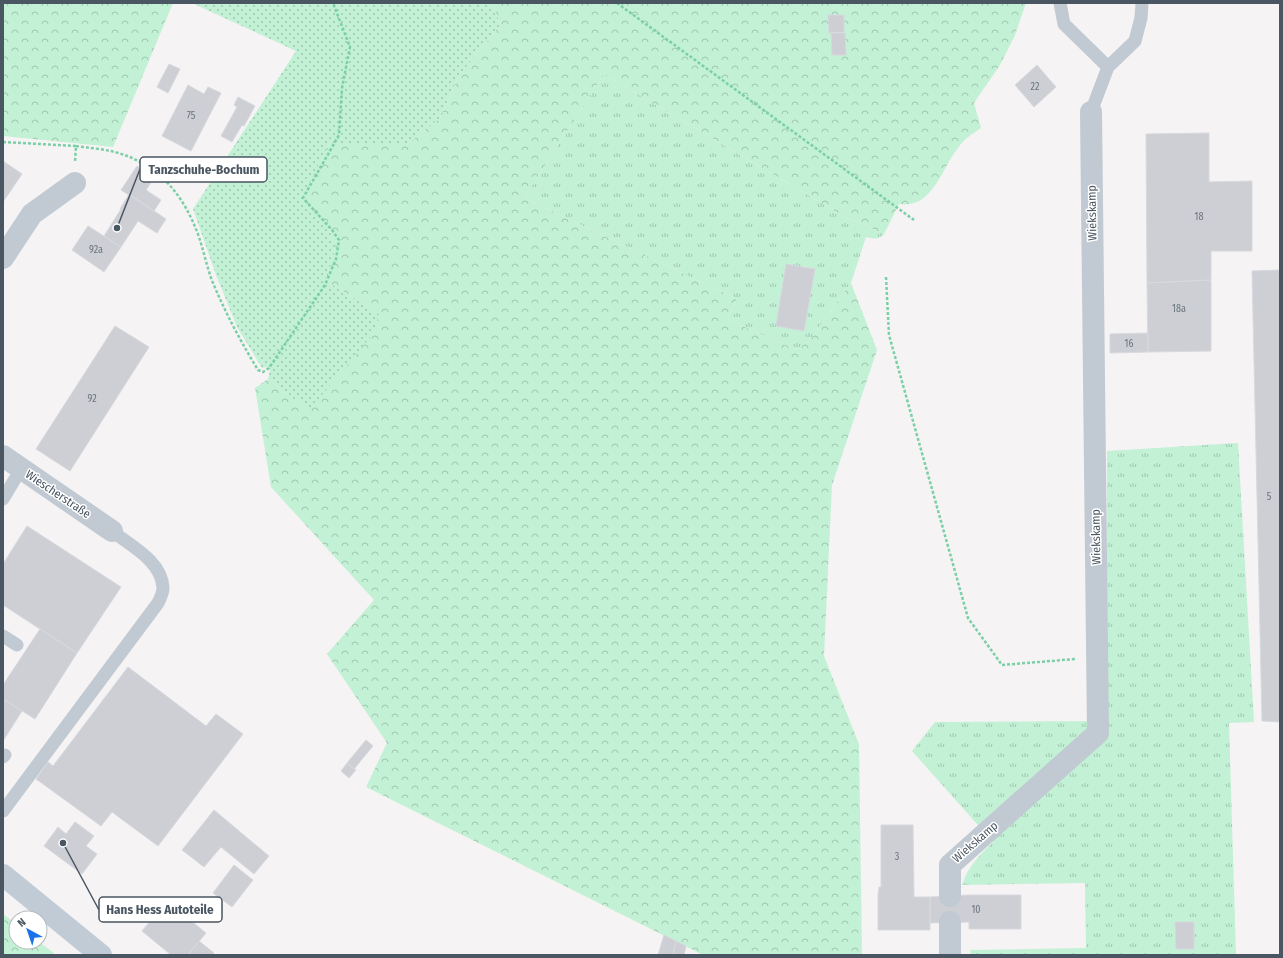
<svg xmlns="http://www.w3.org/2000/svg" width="1283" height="958" font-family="'Fira Sans Condensed',sans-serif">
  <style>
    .grass { fill: url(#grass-tufts) }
    .forest { fill: url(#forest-crowns) }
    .garden { fill: url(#garden-dots) }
    .building { fill: #cdcfd5; stroke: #d7d9de }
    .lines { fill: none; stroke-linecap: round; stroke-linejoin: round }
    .path { stroke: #7ad0a6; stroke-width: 2.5; stroke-dasharray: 3 2; stroke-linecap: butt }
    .service { stroke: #c1cad2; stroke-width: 13 }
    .minor { stroke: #c1cad2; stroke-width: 22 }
    .secondary { stroke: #c1cbd6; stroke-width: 22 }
    .labels { text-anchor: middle; stroke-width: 3; stroke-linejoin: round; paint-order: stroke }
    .number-label { font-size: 10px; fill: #6b747e }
    .street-label { font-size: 12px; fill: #4a5661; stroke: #fff }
    .leader { fill: none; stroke: #4a5661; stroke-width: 1.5 }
    .callout-dot { fill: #4a5661; stroke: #fff; stroke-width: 1.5 }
    .callout { fill: #fff; stroke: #4a5661; stroke-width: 1.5 }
    .callout-label { font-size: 13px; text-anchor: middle; font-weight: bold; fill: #4a5661 }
  </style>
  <defs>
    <pattern id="grass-tufts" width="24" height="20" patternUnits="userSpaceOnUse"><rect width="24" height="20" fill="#c3f1d5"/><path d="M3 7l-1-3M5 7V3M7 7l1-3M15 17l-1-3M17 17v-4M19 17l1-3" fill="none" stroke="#a0c6b0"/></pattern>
    <pattern id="forest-crowns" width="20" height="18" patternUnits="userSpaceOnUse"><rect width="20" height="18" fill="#c3f1d5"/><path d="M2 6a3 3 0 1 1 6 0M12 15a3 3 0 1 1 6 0" fill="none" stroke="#a0c6b0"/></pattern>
    <pattern id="garden-dots" width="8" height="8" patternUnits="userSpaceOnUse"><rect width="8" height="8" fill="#c3f1d5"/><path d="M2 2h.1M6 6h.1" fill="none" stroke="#a0c6b0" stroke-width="1.8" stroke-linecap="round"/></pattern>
  </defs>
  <rect width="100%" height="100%" fill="#f5f3f3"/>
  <path class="grass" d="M604,74l241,143 39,17c-6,6 -10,5 -18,3l-15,46 -39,54 -15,13 -70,-31 10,-20 -213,-101z
    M1238,443l16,279 -25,1 7,232h-265l-1,-5 116,-2 -1,-65 -123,2c6,-19 18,-30 31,-43l-81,-91 23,-29 171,-1 1,-270z"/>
  <path class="forest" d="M3,3h170l-60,144 -110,-11z
    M491,3h535l-11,32 -15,30 -26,38 7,25c-9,6 -17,11 -23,20 -17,21 -25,61 -59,56l-15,30 -39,-17 -241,-143 -80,124 213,101 -10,20 70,31 15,-13 39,-54 26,67 -45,135 -8,171 35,88 3,211h-159l-337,-168 21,-44 -60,-89 47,-54 -103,-113 -16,-99 13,-9 19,16 92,-81 -54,-34 9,-28 -3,-20 -30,-35 28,-52h77l34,-27 18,-41 43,-53z
    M3,914l13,10v18h23l15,11 -2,2h-49z"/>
  <path class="garden" d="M192,3h299l10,21 -43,53 -18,41 -34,27h-77l-27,52c12,16 36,33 32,56 -1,9 -6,18 -9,27l54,34 -6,20 -62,74 -24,-13 -19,-16 2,-9 -3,-3 -5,1 -25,-41 -21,-52 -23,-66 103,-158z"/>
  <path class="building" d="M828,15h16v17l-15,1z
    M831,33h14l1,22h-14z
    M169,64l11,5 -12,24 -11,-6z
    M1037,65l19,22 -22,20 -19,-22z
    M188,85l16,9 4,-7 13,6 -30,58 -29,-15z
    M238,97l17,9 -11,20 -2,-1 -10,17 -11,-6 16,-29 -3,-2z
    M1209,133v49l43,-1v70h-41v29l-64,3 -1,-149z
    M3,161l19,13 -19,28z
    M137,166l17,12 -8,12 15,10 -7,11 -33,-21z
    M129,194l37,25 -9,14 -19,-12 -17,26 -17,-11 17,-27h-1z
    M88,226l33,21 -17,25 -32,-22z
    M786,264l29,5 -11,62 -28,-5z
    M1280,270v452l-18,-1 -10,-450z
    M1211,280v71l-63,1 -1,-69z
    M115,326l34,21 -79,124 -34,-22z
    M1148,333v19l-38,1v-19z
    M27,526l94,61 -44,66 -74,-48v-41z
    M40,629l37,24 -42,66 -32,-20v-14z
    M128,667l78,59 10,-12 27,20 -85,112 -46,-34 -11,14 -65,-47 12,-17 5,4z
    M3,699l19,12 -19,30z
    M366,740l7,6 -19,23 -7,-6z
    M347,763l9,7 -7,8 -8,-7z
    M214,810l55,46 -15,18 -33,-27 -17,20 -22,-17z
    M75,822l19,14 -8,10 11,8 -15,20 -38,-28 14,-19 8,7z
    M881,825h32l1,72h16v33h-52v-35l1,-8h2z
    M234,865l19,15 -21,27 -19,-14z
    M969,895h52v34h-52v-7l-39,1v-26z
    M167,901l39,32 -18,22h-17l-29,-24z
    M1175,922h19v27h-18z
    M664,935l12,6 -3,14h-15z
    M199,941l15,12 -2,2h-24z
    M676,941l10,5 -2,9h-11z"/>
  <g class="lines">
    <path class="path" d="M617,3l297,217
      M3,142l73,4 -1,16
      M76,146c13,2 27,3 39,6 44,12 69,43 84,85 5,15 8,31 14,46 13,31 28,59 45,87l5,2 6,-4 56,-83 11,-26 3,-19 -7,-10 -29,-32 36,-63 3,-47 8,-41 -17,-44
      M886,277l3,58 79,283 34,47 73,-6"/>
    <path class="service" d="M1060,3l4,21 44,43
      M1091,112l17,-45 27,-26 6,-23 1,-15
      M3,499l18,-30
      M3,636l14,9
      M3,757l2,-2
      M3,811l155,-208c2,-4 5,-10 5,-15 -1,-27 -32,-42 -51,-57"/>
    <path class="minor" d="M3,258l29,-44 43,-31
      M3,456l109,75
      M950,896v-31l148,-132 -7,-621
      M950,955v-33"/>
    <path class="secondary" d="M3,875l98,80"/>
  </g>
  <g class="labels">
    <g class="number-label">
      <text x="1035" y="90">22</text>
      <text x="191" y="119">75</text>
      <text x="1199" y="220">18</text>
      <text x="96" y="253">92a</text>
      <text x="1179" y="312">18a</text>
      <text x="1129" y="347">16</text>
      <text x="92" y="402">92</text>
      <text x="1269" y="500">5</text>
      <text x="897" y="860">3</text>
      <text x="976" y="913">10</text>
    </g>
    <g class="street-label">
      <text transform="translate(1092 213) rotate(-91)" y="4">Wiekskamp</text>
      <text transform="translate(58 494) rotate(34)" y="4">Wiescherstraße</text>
      <text transform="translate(1096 537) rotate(-91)" y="4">Wiekskamp</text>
      <text transform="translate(975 842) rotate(-41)" y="4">Wiekskamp</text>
    </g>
  </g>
  <path class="leader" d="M117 228L140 169M63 843L99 910"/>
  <g class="callout-dot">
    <circle cx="117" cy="228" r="4"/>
    <circle cx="63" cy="843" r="4"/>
  </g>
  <g class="callout">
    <rect x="140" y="157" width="127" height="25" rx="4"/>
    <rect x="99" y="897" width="123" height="25" rx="4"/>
  </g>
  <g class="callout-label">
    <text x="204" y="174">Tanzschuhe-Bochum</text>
    <text x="160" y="914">Hans Hess Autoteile</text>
  </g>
  <rect width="1283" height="958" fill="none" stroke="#4a5661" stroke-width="8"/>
  <g transform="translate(28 930) rotate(320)"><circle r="19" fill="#ffffff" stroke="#b7bbc0"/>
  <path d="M0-3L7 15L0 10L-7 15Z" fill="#1a73e8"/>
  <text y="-6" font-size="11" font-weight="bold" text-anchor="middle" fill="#4a5661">N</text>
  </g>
</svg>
